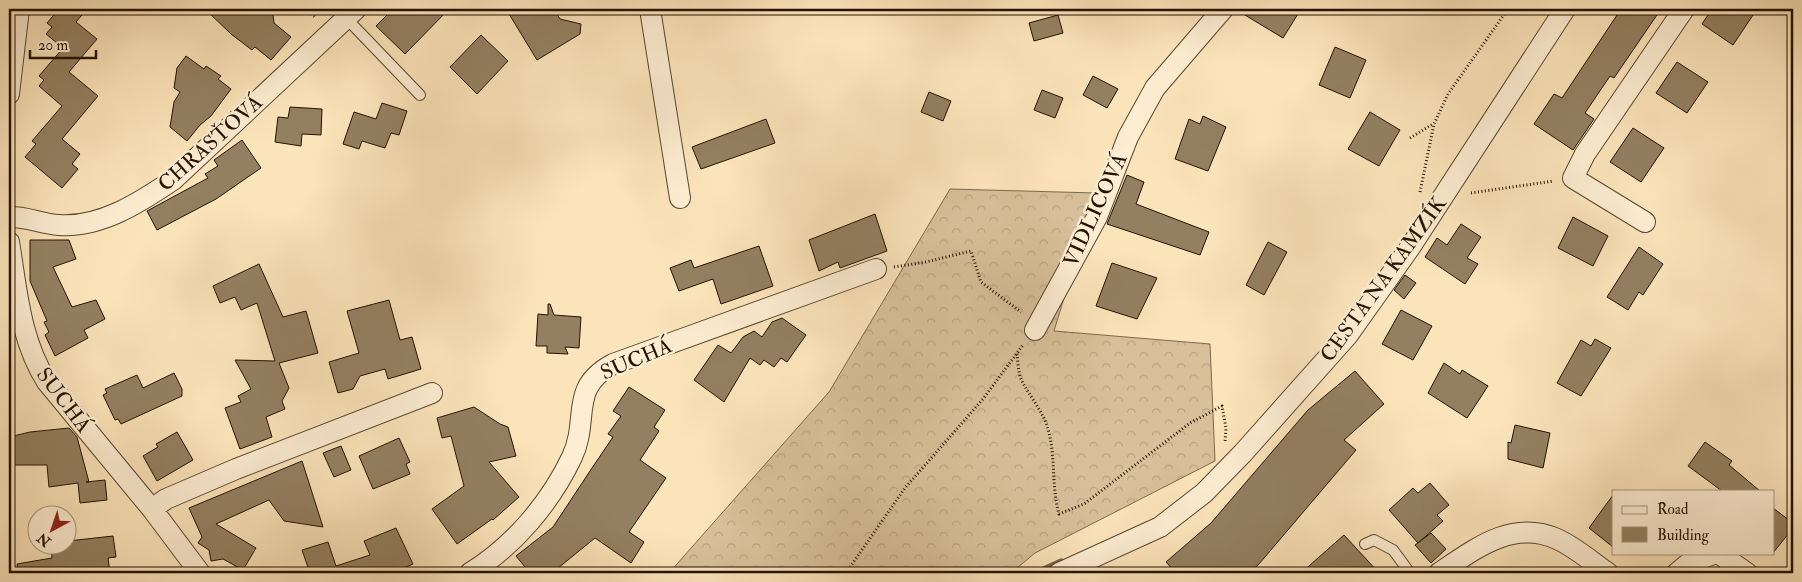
<svg xmlns="http://www.w3.org/2000/svg" width="1802" height="582" font-family="'IM FELL Double Pica',serif">
  <style>
    .forest { fill: url(#forest-crowns); stroke: #7c6a4d }
    .lines { fill: none; stroke-linecap: round; stroke-linejoin: round }
    .stream { stroke: #78664a; stroke-width: 7 }
    .building { fill: #938061; stroke: #221300 }
    .lane-casing { stroke: #58472e; stroke-width: 12 }
    .street-casing { stroke: #58472e; stroke-width: 22 }
    .path { stroke: #221300; stroke-width: 3; stroke-dasharray: 1 2.5; stroke-linecap: butt }
    .lane { stroke: #fdedd2; stroke-width: 10 }
    .street { stroke: #fdedd2; stroke-width: 20 }
    .labels { text-anchor: middle; stroke-width: 5; stroke-linejoin: round; paint-order: stroke }
    .street-label { font-size: 21px; fill: #221300; stroke: #fdedd2 }
  </style>
  <defs>
    <pattern id="forest-crowns" width="20" height="18" patternUnits="userSpaceOnUse" patternTransform="scale(1.25)"><rect width="20" height="18" fill="#d7c09a"/><path d="M2 6a3 3 0 1 1 6 0M12 15a3 3 0 1 1 6 0" fill="none" stroke="#b8a483"/></pattern>
  </defs>
  <rect width="100%" height="100%" fill="#fce4ba"/>
  <filter id="stains"><feTurbulence type="fractalNoise" baseFrequency=".004" numOctaves="4"/><feColorMatrix values="0 0 0 0 .2 0 0 0 0 .09 0 0 0 0 .02 0 0 0 .5 -.17"/></filter>
  <radialGradient id="worn" r=".72"><stop offset=".6" stop-color="#630" stop-opacity="0"/><stop offset="1" stop-color="#630" stop-opacity=".3"/></radialGradient>
  <path class="forest" d="M950,189l146,4 -42,138 156,13 5,117 -180,92 -24,20h-342l160,-181z"/>
  <g class="lines">
    <path class="stream" d="M1037,573l24,-11"/>
  </g>
  <path class="building" d="M59,9h28l-11,13 21,17 -28,33 29,24 -36,43 18,15 -8,10 6,5 -16,19 -37,-31 11,-13 -4,-3 30,-35 -23,-20 5,-6 -5,-4 24,-28 -17,-14 6,-7 -5,-4z
    M205,9h62l6,5 1,9 17,14 -20,23 -16,-13 -3,3 -21,-16z
    M393,9h56l-44,45 -29,-28z
    M506,9h48l6,10 21,5 -1,10 -43,26z
    M1235,9h66l-18,29z
    M1621,9h40l-47,69 -4,-2 -25,37 9,6 -21,31 -39,-26 20,-30 8,4z
    M1712,9h45l-24,36 -31,-21z
    M1058,15l5,18 -29,8 -5,-18z
    M481,35l27,26 -31,33 -27,-27z
    M1335,47l31,13 -16,38 -31,-13z
    M186,56l18,13 2,-3 15,10 -3,3 13,10 -20,27 -11,9 -13,16 -17,-14 4,-25 6,-10 -6,-4 3,-20z
    M1677,62l31,20 -21,31 -31,-20z
    M1093,76l25,13 -11,19 -24,-13z
    M1042,90l21,8 -8,20 -21,-8z
    M929,92l22,9 -8,20 -22,-9z
    M382,103l25,8 -8,24 -8,-2 -6,15 -23,-7 -3,8 -16,-5 11,-32 22,7z
    M290,107l32,2 -1,26 -19,-1 -1,12 -26,-4 3,-25 10,1z
    M1370,112l30,18 -21,36 -31,-17z
    M1203,116l23,11 -18,44 -33,-12 14,-40 11,5z
    M766,119l9,24 -74,26 -9,-22z
    M1633,128l31,20 -23,34 -31,-20z
    M242,140l19,28 -45,31 -59,31 -10,-19 61,-33 -3,-4 13,-8 -4,-6z
    M1127,175l17,7 -8,22 73,28 -9,23 -93,-31z
    M875,214l12,37 -47,17 -2,-6 -19,9 -10,-31z
    M1573,217l35,19 -15,30 -35,-18z
    M1461,224l20,13 -14,21 11,6 -13,20 -40,-27 12,-19 10,7z
    M30,240h39l7,19 -23,8 19,40 24,-7 9,19 -21,11 4,8 -33,18 -10,-21 4,-3 -5,-10 3,-1 -17,-40z
    M1268,242l19,10 -23,43 -18,-10z
    M759,246l14,40 -52,18 -8,-25 -34,12 -9,-23 21,-8 3,8z
    M1639,247l24,17 -20,31 -4,-3 -11,18 -21,-13z
    M1112,263l45,15 -20,41 -41,-13z
    M259,264l24,53 23,-6 12,42 -39,10 10,25 -7,13 3,8 -19,8 6,20 -32,12 -15,-41 16,-6 -3,-6 13,-7 -16,-29 40,1 -18,-58 -16,7 -6,-13 -15,6 -7,-17z
    M1405,275l11,8 -12,16 -10,-9z
    M389,300l11,40 12,-3 9,32 -33,10 -3,-10 -25,7 -7,13 -15,4 -9,-31 30,-9 -12,-42z
    M548,304h2l4,11 27,2 -2,31 -14,-1 3,7 -21,-1v-7h-11l2,-32 10,1z
    M1401,310l31,16 -19,34 -31,-16z
    M782,318l24,17 -19,27 -6,-4 -7,9 -10,-7 -4,5 -10,-7 -26,44 -30,-22 24,-35 13,8 12,-16 11,-6 8,6 10,-15z
    M1595,339l16,9 -30,48 -24,-13 24,-43 10,6z
    M1444,363l16,11 2,-4 26,16 -21,32 -39,-25z
    M1355,371l29,33 -40,36 12,10 -97,114 -10,9h-73l-10,-11 45,-39 97,-113z
    M174,373l8,16v7l-61,28 -3,-5 -3,1 -12,-25 4,-2 -2,-4 32,-14 6,13z
    M629,387l36,23 -11,17 5,4 -19,29 26,18 -37,54 15,10 -13,21 -36,-25 -43,35h-22l-14,-17 37,-29 39,-59 21,-31 -5,-3 13,-18 -8,-5z
    M474,407l26,17 8,3 8,29 -27,6 30,35 -26,23 -1,-1 -35,25 -25,-35 32,-23 -13,-50 -9,2 -5,-20z
    M1515,425l35,8 -7,35 -35,-9v-17l3,1z
    M69,428l8,9 12,45h-3l19,-2 2,20 -27,3 -2,-20 -29,4 -2,-22h-38v-28l21,-5z
    M177,432l16,28 -36,21 -14,-25 15,-9 -2,-3z
    M399,438l11,24 -4,2 4,10 -37,15 -14,-33z
    M1705,442l27,19 -3,4 31,26h-38l-34,-25z
    M341,446l10,24 -17,7 -11,-24z
    M302,461l21,66 -39,-6 -15,-21 -53,24 40,24 -13,22 -20,-11 -12,2 -2,-11 -11,-7 4,-6 -13,-29z
    M1430,483l19,22 -12,10 6,6 -25,22 -29,-33 24,-22 5,5z
    M1613,495v52l-24,-19z
    M1773,508l20,15v5l-20,25z
    M396,528l17,36 -21,9h-82l-8,-23 26,-8 8,24 34,-11 -6,-14z
    M1431,533l15,16 -15,14 -16,-18z
    M1344,535l35,38h-78z
    M113,536l3,21 -8,1 2,15h-92l-1,-9 35,-6 -1,-14h17v-3z"/>
  <g class="lines">
    <g class="lane-casing">
      <path id="lane" d="M346,18l74,77
        M1365,544l9,-4 19,10 17,23"/>
    </g>
    <g class="street-casing">
      <path id="street" d="M650,9l30,189
        M9,94l10,-85
        M9,217c17,-1 32,7 50,8 41,3 80,-22 114,-45l183,-171
        M1645,222l-72,-44 12,-24 99,-145
        M9,242c8,48 11,98 38,140l105,127 48,64
        M1035,330l62,-113 31,-80 27,-49 68,-79
        M152,509l14,-10 70,-30 196,-76
        M1718,553l29,20
        M470,573c44,-27 80,-70 102,-116 18,-38 -4,-69 41,-93l263,-95
        M1059,573l101,-46 44,-34 39,-40 105,-118 61,-86 156,-240
        M1439,573c36,-24 73,-54 118,-34 18,8 35,23 51,34
        M1677,573l12,-10 27,-10"/>
    </g>
    <path class="path" d="M306,9l10,9
      M1410,138l23,-14
      M1420,192l14,-68 14,-30 60,-85
      M1471,193l83,-12
      M894,267l32,-5 45,-11 10,31 40,30
      M1017,354c1,8 1,19 5,27 8,16 21,30 26,48 8,28 3,56 11,85l25,-10 106,-81 32,-17 4,22 -1,14
      M846,573l59,-85 78,-89 40,-54"/>
    <use href="#lane" class="lane"/>
    <use href="#street" class="street"/>
  </g>
  <g class="labels">
    <g class="street-label">
      <text transform="translate(210 143) rotate(-42)" y="7">CHRASŤOVÁ</text>
      <text transform="translate(1095 210) rotate(-65)" y="7">VIDLICOVÁ</text>
      <text transform="translate(1383 279) rotate(-54)" y="7">CESTA NA KAMZÍK</text>
      <text transform="translate(636 359) rotate(-23)" y="7">SUCHÁ</text>
      <text transform="translate(64 400) rotate(53)" y="7">SUCHÁ</text>
    </g>
  </g>
  <rect width="1802" height="582" fill="none" stroke="#fce4ba" stroke-width="30"/>
  <rect x="10" y="10" width="1782" height="562" fill="none" stroke="#221300" stroke-width="2.5"/>
  <rect x="15" y="15" width="1772" height="552" fill="none" stroke="#221300"/>
  <rect x="1612" y="490" width="162" height="65" fill="#fdedd2" stroke="#a5967e"/>
  <rect x="1622" y="506" width="25" height="8" fill="#fdedd2" stroke="#a5967e"/>
  <text x="1657" y="514" font-size="15" fill="#221300">Road</text>
  <rect x="1622" y="527" width="25" height="15" fill="#938061" stroke="#a5967e"/>
  <text x="1657" y="540" font-size="15" fill="#221300">Building</text>
  <g transform="translate(52 530) rotate(220)"><circle r="24" fill="#fdedd2" stroke="#a5967e"/>
  <path d="M0-4L9 19L0 12L-9 19Z" fill="#8f2418"/>
  <text y="-8" font-size="14" font-weight="bold" text-anchor="middle" fill="#221300">N</text>
  </g>
  <path d="M30 50v8h66v-8" fill="none" stroke="#221300" stroke-width="2.5"/>
  <text x="38" y="50" font-size="15" fill="#221300" stroke="#fdedd2" stroke-width="4" paint-order="stroke">20 m</text>
  <rect width="100%" height="100%" filter="url(#stains)"/>
  <rect width="100%" height="100%" fill="url(#worn)"/>
</svg>
